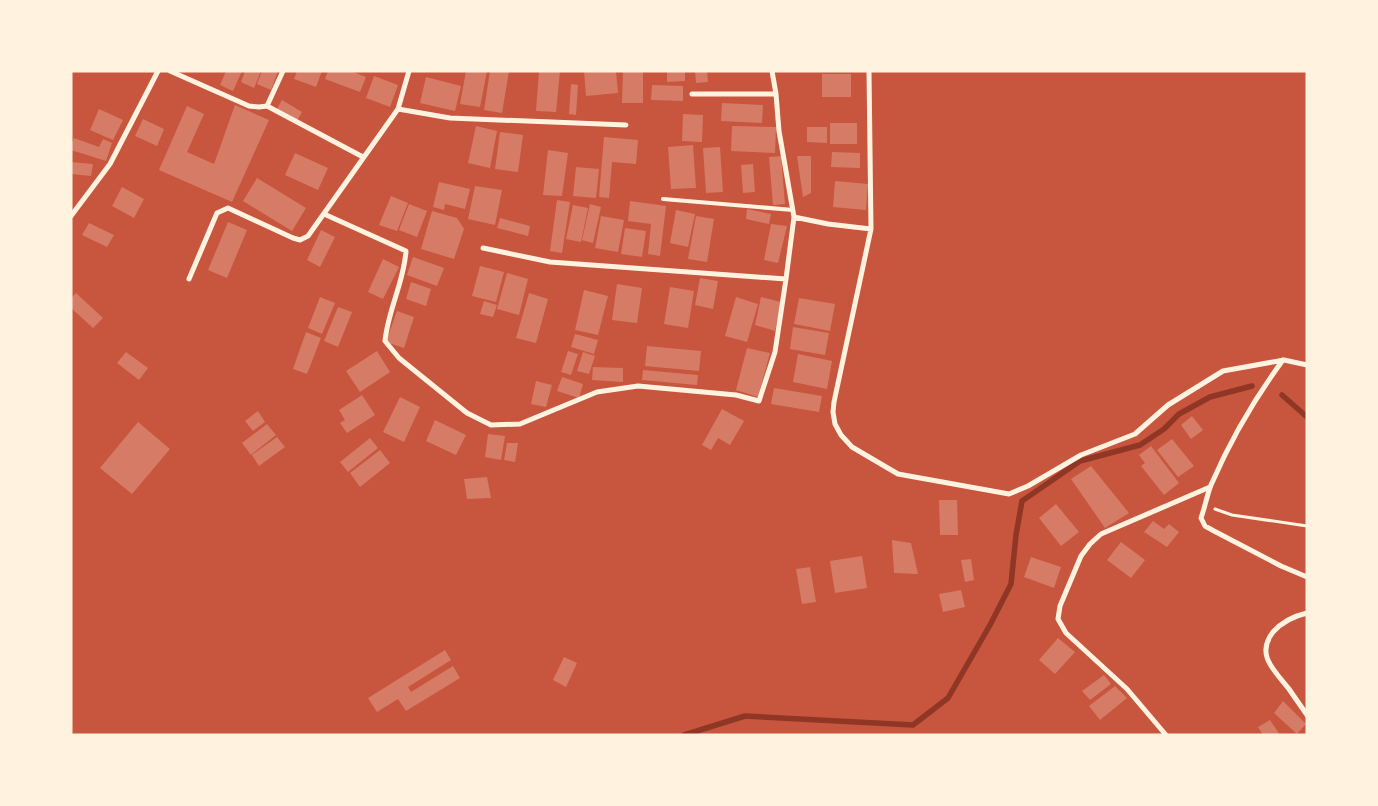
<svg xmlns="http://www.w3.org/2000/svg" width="1378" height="806" font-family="'Sofia Sans Condensed',sans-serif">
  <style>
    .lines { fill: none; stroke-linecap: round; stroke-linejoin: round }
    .stream { stroke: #8f3625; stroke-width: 5.5 }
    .building { fill: #d67c66 }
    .path { stroke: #fff3e0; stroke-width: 3 }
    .service { stroke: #fff3e0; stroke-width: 4 }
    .minor { stroke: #fff3e0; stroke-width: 5 }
  </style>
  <rect width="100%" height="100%" fill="#c8553d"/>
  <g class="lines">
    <path class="stream" d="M1282,395l25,22
      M684,735l61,-19 168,9 35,-27 42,-73 21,-41 5,-49 6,-34 58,-40 60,-16 24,-16 15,-15 31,-17 42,-11"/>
  </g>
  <path class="building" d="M226,71h16l-9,20 -13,-6z
    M245,71h16l-7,17 -13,-6z
    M262,71h16l-7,19 -14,-6z
    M297,71h25l-6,16 -22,-8z
    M328,71h23l15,6 -6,15 -35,-13z
    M466,71h21l-7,36 -20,-3z
    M490,71h19l-7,42 -18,-3z
    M539,71h21l-4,41 -20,-1z
    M584,71h32l2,22 -32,3z
    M623,71h20v32h-21z
    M667,71h18v10l-18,1z
    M695,71h12l1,11 -12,1z
    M822,74h29v23h-29z
    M374,76l24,9 -8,22 -24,-9z
    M426,77l35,9 -6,25 -35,-8z
    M571,84l7,1 -2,30 -7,-1z
    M652,85l31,1v15l-32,-1z
    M282,100l20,12 -5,9 -20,-12z
    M722,103l41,2 -1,18 -41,-2z
    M235,105l34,15 -37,82 -73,-32 28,-64 17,8 -17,38 27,12z
    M99,109l24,11 -10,20 -23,-10z
    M683,114l20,1 -1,27 -20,-1z
    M143,119l21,10 -7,17 -22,-10z
    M830,123h27v21h-27z
    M476,126l21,5 -7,37 -22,-5z
    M732,126l44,1 -1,26 -44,-2z
    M807,127h20v16l-20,-1z
    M500,132l23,3 -5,37 -23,-3z
    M604,137l34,3 -2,24 -24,-2 -3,36 -10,-1z
    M74,138l25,9 4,-8 9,4 -6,18 -35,-11v-6z
    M693,145l3,43 -25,1 -3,-42z
    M720,147l3,45 -17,1 -3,-45z
    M548,150l20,3 -6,43 -19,-1z
    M832,152l28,1v15l-29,-1z
    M295,153l33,15 -10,22 -33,-15z
    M781,156l4,48 -12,1 -4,-48z
    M797,156h14v37l-8,4z
    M71,162l22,2 -2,12 -20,-2z
    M753,164l2,28 -12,1 -2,-28z
    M576,167l23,2 -3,29 -23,-2z
    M257,178l49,30 -14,23 -49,-30z
    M835,181l33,3 -2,26 -33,-3z
    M439,182l31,7 -5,20 -20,-5 -1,6 -11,-3z
    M475,186l27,4 -7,35 -27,-6z
    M122,187l22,12 -10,19 -22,-12z
    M391,196l17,7 -11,28 -18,-6z
    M557,200l13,2 -8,51 -12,-2z
    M630,201l36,5 -6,50 -12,-2 3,-30 -23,-3z
    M409,204l18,7 -10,26 -18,-7z
    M590,204l11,3 -8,36 -11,-3z
    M573,205l15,3 -7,34 -15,-3z
    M747,209l24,5 -2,10 -23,-5z
    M676,210l19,4 -7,33 -18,-4z
    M432,211l25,7 7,11 -10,30 -33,-10z
    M601,216l23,4 -6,32 -23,-4z
    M696,216l18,3 -7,43 -19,-3z
    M500,218l30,8 -2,10 -31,-8z
    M228,222l19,8 -20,48 -19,-8z
    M89,223l25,12 -7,12 -25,-12z
    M771,224l16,2 -9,37 -14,-3z
    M625,228l21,3 -4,26 -21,-3z
    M321,230l14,7 -15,30 -13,-7z
    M413,257l31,11 -7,18 -30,-11z
    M383,259l16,8 -16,32 -15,-7z
    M480,266l24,6 -8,30 -24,-6z
    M507,273l21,6 -9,36 -22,-6z
    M700,278l18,3 -5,28 -18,-4z
    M411,282l20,7 -5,17 -20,-7z
    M617,284l25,4 -5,35 -25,-3z
    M670,287l24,4 -6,37 -24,-4z
    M584,290l24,6 -10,39 -23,-5z
    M76,293l27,25 -10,10 -22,-20v-10z
    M529,293l19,6 -12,44 -20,-5z
    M320,297l15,6 -13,31 -14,-6z
    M736,297l22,7 -11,38 -22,-6z
    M761,297l20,5 -6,29 -20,-6z
    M799,298l36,6 -5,27 -36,-7z
    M484,301l13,4 -4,12 -13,-3z
    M338,307l14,5 -14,35 -14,-6z
    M397,311l17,6 -10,31 -18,-6z
    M793,327l36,6 -4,22 -35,-6z
    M306,332l15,6 -14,36 -14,-5z
    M575,334l23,6 -4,14 -23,-7z
    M647,346l54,5 -2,20 -54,-5z
    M747,348l23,5 -12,44 -22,-7z
    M377,351l13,21 -30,20 -14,-21z
    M568,351l10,3 -7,21 -10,-3z
    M126,352l22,16 -9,12 -22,-17z
    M583,352l12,4 -6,18 -12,-3z
    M798,354l34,7 -5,28 -34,-7z
    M593,367l30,1v14l-31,-2z
    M643,370l55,5 -1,10 -55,-5z
    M562,377l21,7 -4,14 -22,-7z
    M536,381l16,4 -6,22 -15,-3z
    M774,388l48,8 -3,16 -48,-8z
    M362,395l13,20 -28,18 -7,-10 5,-3 -6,-10z
    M400,397l20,10 -16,35 -21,-10z
    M722,409l22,12 -14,24 -12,-7 -7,12 -9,-5z
    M258,411l7,11 -12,9 -8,-10z
    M1192,416l11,14 -12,9 -10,-14z
    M435,420l31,15 -10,20 -30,-14z
    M138,422l32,27 -38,45 -32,-26z
    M267,424l9,11 -25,20 -9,-12z
    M488,434l17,2 -4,24 -16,-3z
    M277,437l8,10 -26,19 -7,-11z
    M370,438l8,10 -30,24 -8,-10z
    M1172,439l22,27 -16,11 -21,-27z
    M507,443h11l-3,19 -11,-2z
    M1151,446l28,37 -15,12 -23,-29 4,-3 -6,-8z
    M380,450l10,13 -30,24 -10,-14z
    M1091,466l38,47 -24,15 -34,-49z
    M487,477l4,21 -24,1 -3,-20z
    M939,500h18l1,35h-18z
    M1056,504l23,28 -18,14 -22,-28z
    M1153,521l11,8 5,-5 10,8 -12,15 -23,-15z
    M892,540l19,3 7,31 -24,-1z
    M1121,542l24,18 -14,18 -24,-18z
    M862,556l5,32 -32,5 -5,-32z
    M1031,557l30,10 -7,21 -30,-11z
    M971,559l3,21 -9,2 -4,-22z
    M810,567l6,35 -14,2 -6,-35z
    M961,590l4,17 -22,5 -4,-18z
    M1058,638l17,14 -20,22 -16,-14z
    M445,650l6,10 -43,27 3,5 42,-26 7,12 -54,33 -8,-12 -21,13 -9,-14z
    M564,657l13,6 -11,24 -13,-7z
    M1104,675l7,9 -21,16 -8,-9z
    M1115,686l12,12 -27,22 -11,-14z
    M1283,701l23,23 -9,10 -23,-21z
    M1270,720l10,15h-17l-5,-8z"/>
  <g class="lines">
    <path class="path" d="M1215,509l17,6 75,11"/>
    <path class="service" d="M663,199l130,11"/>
    <path class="minor" d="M170,71l79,35 10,1 8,-1 16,-35
      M869,71l2,158 -37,173 -1,10 2,12 6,11 11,12 46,27 111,20 19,-8 53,-31 54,-21 33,-29 55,-34 61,-11 23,5
      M692,94h84
      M267,106l96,51
      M398,109l52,9 176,7
      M324,214l82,37c-2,31 -18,59 -21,90l14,17 68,55 24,12 29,-1 77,-32 41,-6 98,9 23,6 16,-49 11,-73 8,-62 -15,-86 -3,-37 -4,-23
      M71,216l39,-52 48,-93
      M794,217l34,7 43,5
      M483,248l67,14 236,17
      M189,279l28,-66 11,-5 65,30 7,2 8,-4 90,-127 11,-38
      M1283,360c-28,38 -53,81 -72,125 -4,10 -6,22 -10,33l4,8 9,5 67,35 26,11
      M1307,613c-13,3 -25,9 -34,19 -18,23 2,39 16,57 6,9 12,17 18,26
      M1166,735l-39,-46 -61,-56 -8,-14 2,-13 21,-50 9,-12 11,-10 109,-47"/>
  </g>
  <rect width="1378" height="806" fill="none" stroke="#fff3e0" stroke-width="145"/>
</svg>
